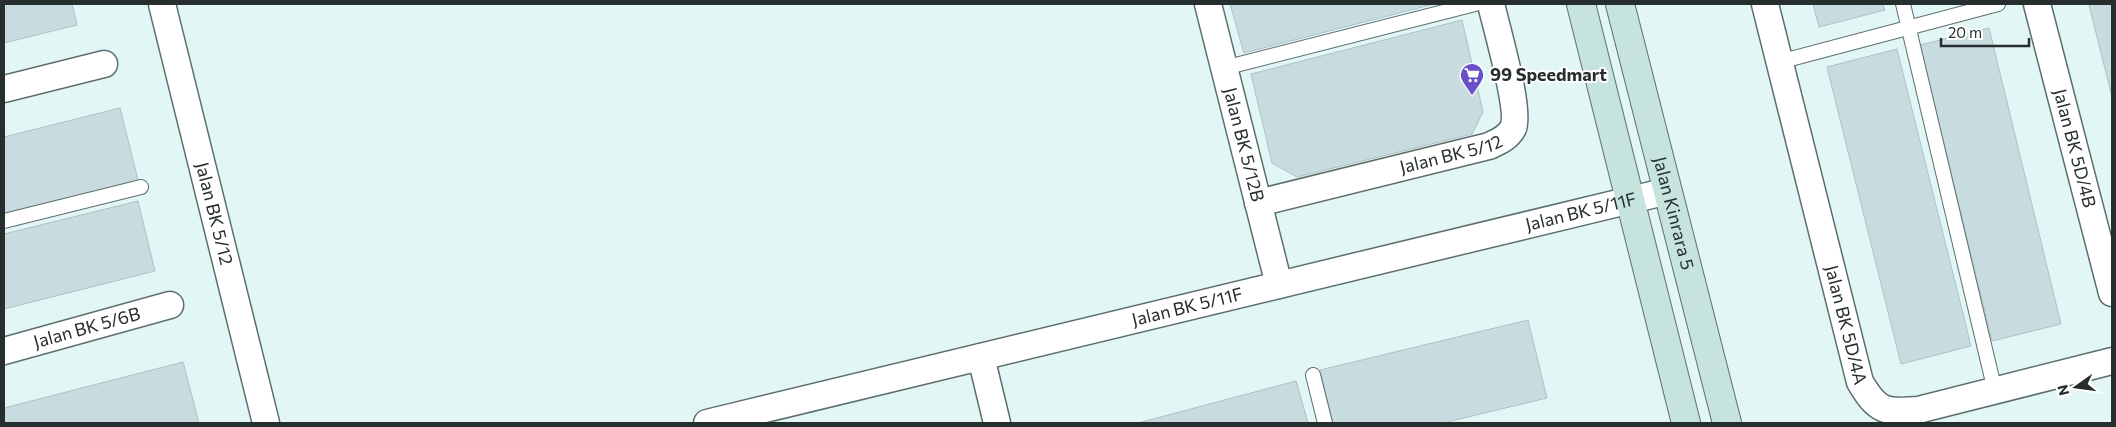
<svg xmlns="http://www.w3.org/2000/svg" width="2116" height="427" font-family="Commissioner,sans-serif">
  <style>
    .building { fill: #c8dbdf; stroke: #aec1c5 }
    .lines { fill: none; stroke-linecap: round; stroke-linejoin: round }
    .lane-casing { stroke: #5c6f6e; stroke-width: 16 }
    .street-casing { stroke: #5c6f6e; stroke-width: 29 }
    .secondary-casing { stroke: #5c6f6e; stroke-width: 30 }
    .lane { stroke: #fff; stroke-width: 14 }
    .street { stroke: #fff; stroke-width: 26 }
    .secondary { stroke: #c6e3dd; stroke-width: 28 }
    .labels { text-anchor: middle; stroke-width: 4; stroke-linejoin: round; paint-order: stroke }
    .poi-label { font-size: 18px; font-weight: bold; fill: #272e2e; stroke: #fff; text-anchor: start }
    .street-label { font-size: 18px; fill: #272e2e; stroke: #fff }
  </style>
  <rect width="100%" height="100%" fill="#e1f6f5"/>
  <path class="building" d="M4,4h68l5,21 -73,18z
    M1230,4h204l-190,49z
    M1813,4h70l2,6 -66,17z
    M2096,4h16v93l-23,-92z
    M1462,20l21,92 -11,22 -175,43 -25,-14 -21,-89z
    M1989,28l72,296 -69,17 -72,-296z
    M1897,49l74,297 -70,18 -74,-297z
    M120,108l19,76 -135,35v-82z
    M138,201l17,70 -151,38v-75z
    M1528,320l19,78 -104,25h-110l-13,-53z
    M183,362l16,61h-195v-15z
    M1296,381l12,42h-170z"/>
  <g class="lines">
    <g class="lane-casing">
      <path id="lane" d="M1903,4l92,387
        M1779,62l219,-58
        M1224,68l251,-64
        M4,221l137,-34
        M1313,375l12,48"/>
    </g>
    <g class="street-casing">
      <g id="street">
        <path id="s1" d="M162,4l104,419"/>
        <path id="s2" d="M1208,4l71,281"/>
        <path id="s3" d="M1765,4l95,378c17,29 25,31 58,28l194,-49"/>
        <path id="s4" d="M2037,4l75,289"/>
        <path d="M4,89l100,-25"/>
        <path id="s5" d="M1258,203l231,-57c9,-4 19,-8 24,-18 8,-17 -17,-102 -22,-124"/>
        <path id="s6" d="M4,351l166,-46"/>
        <path d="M981,357l16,66"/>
        <path id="s7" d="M707,423l961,-232"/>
      </g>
    </g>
    <g class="secondary-casing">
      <g id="secondary">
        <path d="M1581,4l105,419"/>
        <path id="s8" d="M1620,4l107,419"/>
      </g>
    </g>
    <use href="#lane" class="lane"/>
    <use href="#street" class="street"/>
    <use href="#secondary" class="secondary"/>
  </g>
  <defs>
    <g id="supermarket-pin" transform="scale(1.25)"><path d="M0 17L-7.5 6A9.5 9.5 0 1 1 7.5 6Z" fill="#6950c9" stroke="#fff"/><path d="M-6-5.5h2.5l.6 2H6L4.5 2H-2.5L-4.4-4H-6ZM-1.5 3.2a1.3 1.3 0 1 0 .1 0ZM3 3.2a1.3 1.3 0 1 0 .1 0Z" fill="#fff"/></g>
  </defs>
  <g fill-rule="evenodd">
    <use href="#supermarket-pin" x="1472" y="75"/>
  </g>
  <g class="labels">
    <g class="poi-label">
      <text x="1490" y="81">99 Speedmart</text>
    </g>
    <g class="street-label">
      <text dy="6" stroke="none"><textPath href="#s2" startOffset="145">Jalan BK 5/12B</textPath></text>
      <text dy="6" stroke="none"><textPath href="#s4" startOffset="149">Jalan BK 5D/4B</textPath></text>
      <text dy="6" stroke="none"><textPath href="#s5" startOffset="199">Jalan BK 5/12</textPath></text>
      <text dy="6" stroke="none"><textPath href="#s7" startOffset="899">Jalan BK 5/11F</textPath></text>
      <text dy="6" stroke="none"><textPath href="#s1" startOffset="216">Jalan BK 5/12</textPath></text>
      <text dy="6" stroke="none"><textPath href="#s8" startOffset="216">Jalan Kinrara 5</textPath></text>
      <text dy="6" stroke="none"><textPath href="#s7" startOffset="494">Jalan BK 5/11F</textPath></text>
      <text dy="6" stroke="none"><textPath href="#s3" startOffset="331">Jalan BK 5D/4A</textPath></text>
      <text dy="6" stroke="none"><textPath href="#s6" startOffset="86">Jalan BK 5/6B</textPath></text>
    </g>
  </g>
  <rect width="2116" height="427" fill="none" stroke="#272e2e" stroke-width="10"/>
  <g transform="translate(2076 387) rotate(256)" stroke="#ffffff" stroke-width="4" paint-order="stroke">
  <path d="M0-4L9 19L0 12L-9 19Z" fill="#272e2e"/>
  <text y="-8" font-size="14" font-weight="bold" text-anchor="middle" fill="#272e2e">N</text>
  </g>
  <path d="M1941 38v8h88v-8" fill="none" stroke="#272e2e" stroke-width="2.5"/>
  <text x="1948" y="38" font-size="15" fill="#272e2e" stroke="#ffffff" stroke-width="4" paint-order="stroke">20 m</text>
</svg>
